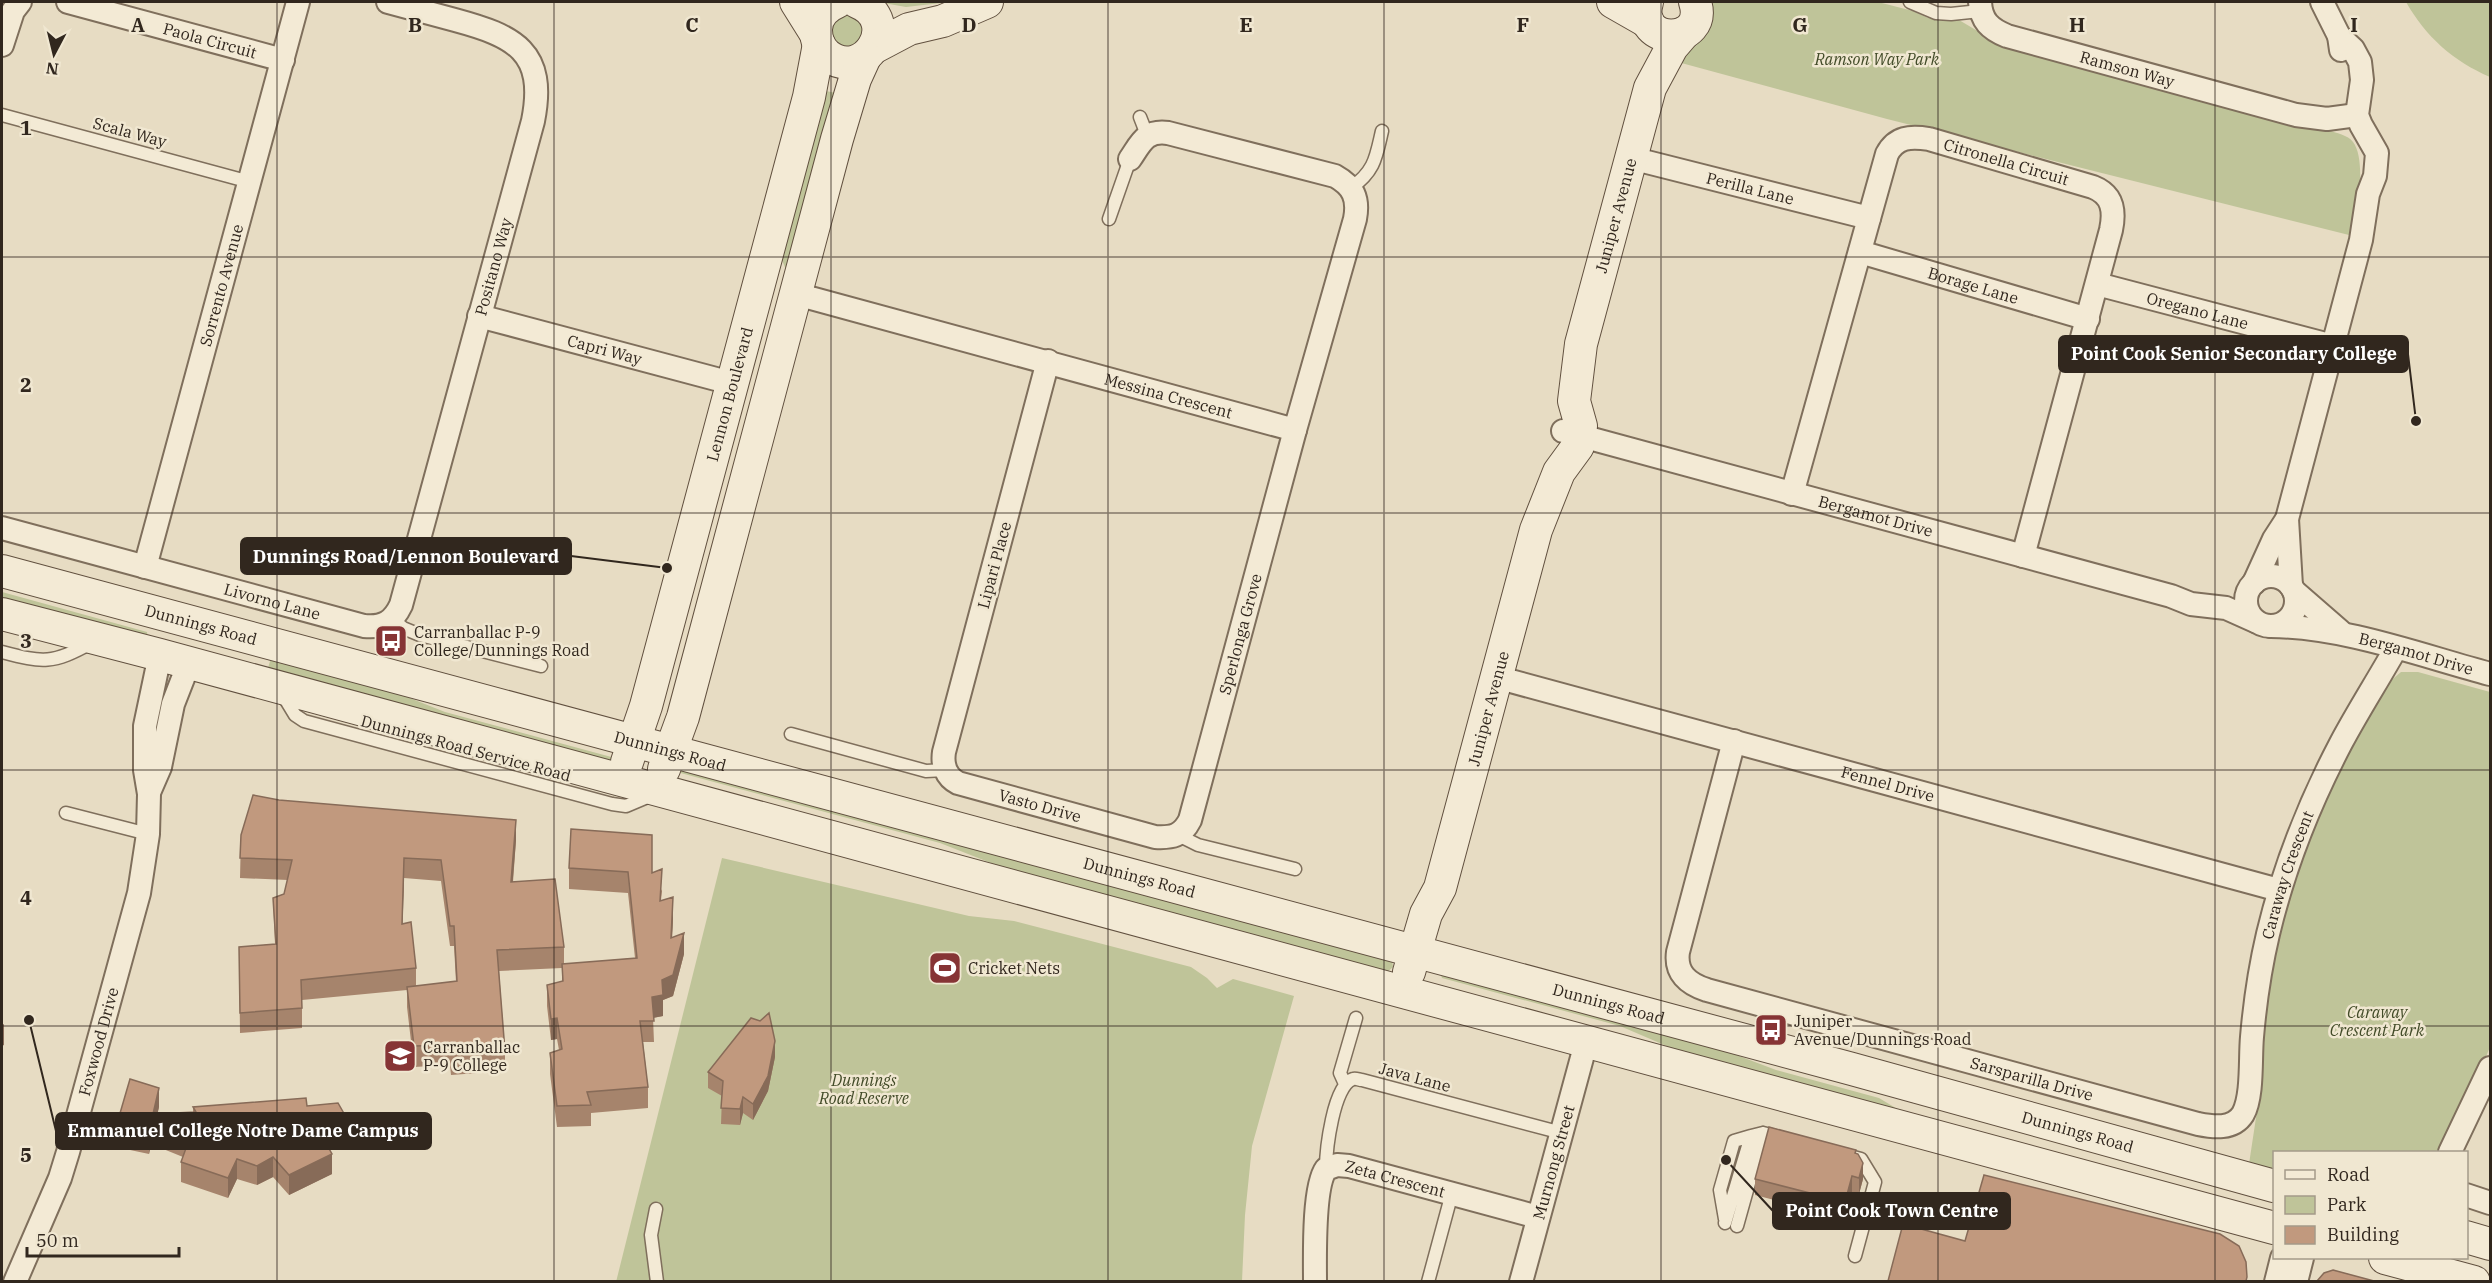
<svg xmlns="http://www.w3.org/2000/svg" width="2492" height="1283" font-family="'IBM Plex Serif',serif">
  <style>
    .green { fill: #bfc499 }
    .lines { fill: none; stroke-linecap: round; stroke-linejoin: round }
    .lane-casing { stroke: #7f6f5c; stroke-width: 15 }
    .street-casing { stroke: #7f6f5c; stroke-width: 26 }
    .secondary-casing { stroke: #61503f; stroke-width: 34 }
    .lane { stroke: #f3ead5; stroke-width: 12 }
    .street { stroke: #f3ead5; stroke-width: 22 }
    .secondary { stroke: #f3ead5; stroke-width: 32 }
    .wall { fill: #a6846c; fill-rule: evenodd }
    .shaded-wall { fill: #876b58 }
    .building { fill: #c1997e; stroke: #876b58; stroke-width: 1.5 }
    .grid { fill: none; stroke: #31271e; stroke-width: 1.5; stroke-opacity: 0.55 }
    .labels { text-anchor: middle; stroke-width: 5; stroke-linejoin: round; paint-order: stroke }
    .street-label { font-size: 16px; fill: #31271e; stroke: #f0e7d1 }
    .park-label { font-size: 16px; font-style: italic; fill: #424b28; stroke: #f0e7d1 }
    .poi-label { font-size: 16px; fill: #31271e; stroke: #f0e7d1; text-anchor: start }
    .grid-label { font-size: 20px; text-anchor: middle; font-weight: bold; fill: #31271e; stroke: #f0e7d1; stroke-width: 5; stroke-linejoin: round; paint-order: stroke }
    .leader { fill: none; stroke: #31271e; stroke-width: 2 }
    .callout-dot { fill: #31271e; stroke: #f0e7d1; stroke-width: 2 }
    .callout { fill: #31271e; stroke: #31271e; stroke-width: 2 }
    .callout-label { font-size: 18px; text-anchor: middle; font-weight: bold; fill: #fff }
  </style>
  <rect width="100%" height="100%" fill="#e7dcc3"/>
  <path class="green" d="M878,2h72l-44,5z
    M1704,2h174l35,9 15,7 31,2 32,19 337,91c8,3 20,5 25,12 14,18 4,73 0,94l-466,-117 -213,-58z
    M2406,2h84v75c-37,-16 -64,-40 -84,-75z
    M832 31a15 15 0 1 1 30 0a15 15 0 1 1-30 0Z
    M820,90l22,4 -55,178 -8,-19z
    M2,592l145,40 1,7 -146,-39z
    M272,654l85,23 88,35 170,46v8l-348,-94z
    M2401,672h17l72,20v355l-18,43 -33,62h-165v19l-25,-7 8,-53 4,-84 23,-118 46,-126 58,-100z
    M684,766l708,194 1,7 -8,7 -371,-102 -74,-29 -263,-71z
    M722,858l247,58 45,5 177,46 16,11 10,10 16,-9 61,17 -42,150 -7,69 -3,66 -626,1z
    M1440,973l236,59 100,38 103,28 20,12 -209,-54 -70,-30 -178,-48z"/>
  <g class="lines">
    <g class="lane-casing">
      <path id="lane" d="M1910,2l26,11 15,1 29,-3
        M2,115l248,67
        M1140,117l7,18
        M1351,188c24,-17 25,-31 31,-57
        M1109,219l21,-60
        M392,619l11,9 17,7 121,31
        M2,652c41,11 51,12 89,-9
        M281,692l14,23 9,6 308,83 14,2 26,-11
        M791,734l135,37 19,-1
        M66,813l82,21
        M1178,835l20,10 97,24
        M1345,1084l-5,-11 16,-55
        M1846,1155l15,4 14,23 -20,74
        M1326,1169c0,-18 7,-84 27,-90 3,-1 6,1 9,1l200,53
        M656,1209l-5,26 6,47
        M1725,1219l-5,-29 14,-49 17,-5
        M1725,1223l26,-87 12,-3
        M1737,1226l26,-93 19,5
        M1428,1282l24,-89"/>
    </g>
    <g class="street-casing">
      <g id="street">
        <path id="s1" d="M68,2l215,58"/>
        <path id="s2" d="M1980,2c1,19 10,27 27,34l289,79 31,4 30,-4"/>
        <path d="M2322,2l17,34 2,14"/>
        <path d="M2,45l11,-34 7,-9"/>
        <path id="s3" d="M1631,158l238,60"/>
        <path id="s4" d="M1860,252l228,67"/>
        <path id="s5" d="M2097,284l236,62"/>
        <path id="s6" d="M796,294l499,136 60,-211c4,-21 -2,-33 -20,-43l-167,-43c-23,-3 -27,10 -38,26"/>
        <path id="s7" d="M479,316l252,67"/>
        <path id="s8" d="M1048,361l-104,391c-2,13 2,25 14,31l197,54c17,1 27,-1 35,-17l105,-390"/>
        <path id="s9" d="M1563,431l608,165 20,8 35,4 29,13"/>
        <path id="s10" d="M1792,494l95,-340c9,-17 23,-18 42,-15l164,48c20,8 22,24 18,43l-88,326"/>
        <path d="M2287,519l4,67"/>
        <path id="s11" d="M2,528l362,98c19,2 29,-4 37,-21l132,-484c14,-70 -19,-85 -78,-101 -22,-6 -45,-12 -67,-18"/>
        <path id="s12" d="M145,567l153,-565"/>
        <circle cx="2271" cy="601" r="25"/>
        <path d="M2254,583l20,-44 13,-20 74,-279 7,-46 7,-18 2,-23 -16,-28 -4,-10 5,-35 -2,-18 -7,-13 -14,-13"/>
        <path d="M2294,591l46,40"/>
        <path id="s13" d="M2271,626c75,1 148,29 219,48"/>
        <path id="s14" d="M1496,677l783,213"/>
        <path id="s15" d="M1734,741l-56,211c-3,21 10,32 29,38l491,134c15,3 35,6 45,-10 10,-18 7,-56 9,-77 3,-35 8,-69 16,-103 16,-67 41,-130 73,-191 17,-32 37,-63 55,-95"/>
        <path d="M150,790l10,-23 13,-63 16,-41"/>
        <path d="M2450,1152l40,-84"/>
        <path d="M2466,1195l24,8"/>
        <path id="s16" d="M15,1282l45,-104 8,-26 71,-259 9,-59 1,-40 -4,-24v-44l15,-71"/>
        <path id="s17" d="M1315,1282c0,-24 -2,-95 11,-113l11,-4 12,1 189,51"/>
        <path id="s18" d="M1521,1282l65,-239"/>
        <path d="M2276,1282l6,-24"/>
        <path d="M2296,1282l6,-24"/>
      </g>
    </g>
    <g class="secondary-casing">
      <g id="secondary">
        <path d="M796,2l20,32"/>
        <path d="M837,2c-12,5 -21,14 -21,28 0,10 4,19 11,25 37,29 77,-34 30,-53"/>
        <path d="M1613,2l35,20"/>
        <path d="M1647,2c-13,45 62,44 48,0"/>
        <path d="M873,48l36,-19 34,-8 44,-19"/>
        <path id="s19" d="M2,571l1850,498 422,117"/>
        <path d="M2,614l158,41 2114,573"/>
        <path id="s20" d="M627,762l19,-56 163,-609 10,-53"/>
        <path d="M664,769l19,-52 154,-578 18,-60 10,-22"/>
        <path id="s21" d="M1409,972l17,-58 14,-26 96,-358 23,-58 19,-26 3,-20 -7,-25 7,-57 69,-256 22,-41 12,-14"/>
        <path d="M2466,1237l24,7"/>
        <path d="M2385,1258l89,24"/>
      </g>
    </g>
    <use href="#lane" class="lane"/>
    <use href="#street" class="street"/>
    <use href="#secondary" class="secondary"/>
  </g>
  <path class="wall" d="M241,835l275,5 -3,42 51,65v17l71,-6 -7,-65 -59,-4v-21l83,4 10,19 -1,9 12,18 -1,20 12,16 -11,42 -10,4v16l-10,2 1,24h-11l5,45v21l-57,5v13l-34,1 -7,-53v-21l9,-3 -2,-11 -6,1 -4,-34v-21l15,-3v-14l-63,3 6,80v20l-54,4 -1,-10 -36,2 -7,-60v-17l-105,10v28l-62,5 -1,-86 36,-3 -2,-46 11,-4 4,-14 -48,-2zM404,878l37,3 9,65h4l2,36 -40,4v-18l-14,-44z
    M775,1057l-7,34 -15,29 -10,-7 -3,12 -19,-1 1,-28 -14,-8v-16z
    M307,1106l39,30 -18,11 4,27 -43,21 -16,-18 -16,8 -20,-6 -9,19 -47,-16v-20l2,-5 -32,-13 -2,10 -33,-7v-20l43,-20 -2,7 36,-2v-5z
    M1856,1154l7,25 -4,15 -7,-2 -7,26 -90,-23v-16z"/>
  <path class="shaded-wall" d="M516,820v20l-5,62v-20z
    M404,858v20l-2,66v-20z
    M673,897v21l-2,41v-21z
    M684,933v21l-11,42 -10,4v16l-11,2v-21l10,-17z
    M557,1018v21l-6,1v-21z
    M4,1024v21l-2,1v-21z
    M775,1041v16l-7,34 -15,29v-16z
    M159,1088v19l-4,19 -2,-12z
    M743,1097v16l-3,12v-16z
    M346,1117v19l-26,16v-19z
    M151,1124v20l-2,10v-20z
    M332,1154v20l-43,21v-20z
    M273,1157v20l-16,8v-19z
    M237,1159v20l-9,19v-20z
    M1863,1163v16l-4,15v-16z
    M1852,1176v16l-7,26v-16z"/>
  <path class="building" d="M253,795l26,5 237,20 -5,62 44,-3 9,68 -67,3 8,101 -54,4 -1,-10 -36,1 -7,-59 50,-6 -3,-55h-4l-9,-66 -37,-2 -2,66 9,-2 5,46 -115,12 1,28 -62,5 -1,-66 37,-3 -3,-46 11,-4 8,-34 -52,-2 1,-23z
    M571,829l81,6v38l10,-4 -2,32 13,-4 -2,41 13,-5 -11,42 -11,5 1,15 -11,2 2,24h-14l8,66 -61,5 4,13 -34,1 -7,-53 12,-4 -5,-31 -6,1 -4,-34 16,-4 -1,-17 75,-6 -9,-86 -59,-4z
    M769,1013l6,28 -7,35 -15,28 -10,-7 -3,12 -19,-1 2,-27 -15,-9 43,-54 9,3z
    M130,1079l29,9 -6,26 43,-2 -3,-5 113,-9 1,8 31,-3 8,14 -26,16 12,21 -43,21 -16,-18 -16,9 -20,-7 -9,19 -47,-16 8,-22 -38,-16 -2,10 -33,-7z
    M1769,1127l87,23 -1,3 3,1 5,9 -4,15 -7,-2 -7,26 -90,-23z
    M1984,1175l236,59 19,12 7,16 1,15 -1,4h-358l15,-57 62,17z
    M2333,1270l41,11h-57l7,-8z"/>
  <path class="grid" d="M277,2v1280M554,2v1280M831,2v1280M1108,2v1280M1384,2v1280M1661,2v1280M1938,2v1280M2215,2v1280M2,257h2488M2,513h2488M2,770h2488M2,1026h2488"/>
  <defs>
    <g id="bus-square" transform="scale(1.725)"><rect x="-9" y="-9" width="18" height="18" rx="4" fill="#863435" stroke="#f0e7d1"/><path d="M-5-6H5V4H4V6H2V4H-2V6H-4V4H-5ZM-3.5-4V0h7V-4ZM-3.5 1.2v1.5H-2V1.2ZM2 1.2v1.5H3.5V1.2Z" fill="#fff"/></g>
    <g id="stadium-square" transform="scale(1.725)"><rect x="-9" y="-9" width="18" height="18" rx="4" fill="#863435" stroke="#f0e7d1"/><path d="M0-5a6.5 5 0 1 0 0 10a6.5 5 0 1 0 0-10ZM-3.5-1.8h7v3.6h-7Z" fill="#fff"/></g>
    <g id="school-square" transform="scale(1.725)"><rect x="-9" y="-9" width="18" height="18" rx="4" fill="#863435" stroke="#f0e7d1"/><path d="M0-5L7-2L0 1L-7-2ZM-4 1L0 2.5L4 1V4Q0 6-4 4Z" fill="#fff"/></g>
  </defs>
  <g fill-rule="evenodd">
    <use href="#bus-square" x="391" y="641"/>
    <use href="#stadium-square" x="945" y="968"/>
    <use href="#bus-square" x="1771" y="1030"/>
    <use href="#school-square" x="400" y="1056"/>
  </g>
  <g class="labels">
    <g class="street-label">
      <text dy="6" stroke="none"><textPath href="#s1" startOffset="147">Paola Circuit</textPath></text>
      <text dy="6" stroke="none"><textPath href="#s2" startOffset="171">Ramson Way</textPath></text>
      <text transform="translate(130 132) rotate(15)" y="6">Scala Way</text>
      <text dy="6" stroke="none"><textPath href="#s10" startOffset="482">Citronella Circuit</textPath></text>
      <text dy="6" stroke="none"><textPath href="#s3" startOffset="123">Perilla Lane</textPath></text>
      <text dy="6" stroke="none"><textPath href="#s21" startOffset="792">Juniper Avenue</textPath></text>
      <text dy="6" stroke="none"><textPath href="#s11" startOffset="772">Positano Way</textPath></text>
      <text dy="6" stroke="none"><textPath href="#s12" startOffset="292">Sorrento Avenue</textPath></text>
      <text dy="6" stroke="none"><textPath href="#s4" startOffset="118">Borage Lane</textPath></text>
      <text dy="6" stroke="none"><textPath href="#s5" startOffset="104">Oregano Lane</textPath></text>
      <text dy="6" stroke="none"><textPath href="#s7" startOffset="130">Capri Way</textPath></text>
      <text dy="6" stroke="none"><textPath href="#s20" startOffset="382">Lennon Boulevard</textPath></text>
      <text dy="6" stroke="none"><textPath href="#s6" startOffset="386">Messina Crescent</textPath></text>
      <text dy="6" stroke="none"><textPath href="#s9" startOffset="324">Bergamot Drive</textPath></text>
      <text transform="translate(994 565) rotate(-75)" y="6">Lipari Place</text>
      <text dy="6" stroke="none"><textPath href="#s11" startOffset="280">Livorno Lane</textPath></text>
      <text dy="6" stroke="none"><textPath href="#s19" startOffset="206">Dunnings Road</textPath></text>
      <text dy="6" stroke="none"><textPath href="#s8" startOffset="880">Sperlonga Grove</textPath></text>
      <text dy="6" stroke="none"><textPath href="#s13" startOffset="148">Bergamot Drive</textPath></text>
      <text dy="6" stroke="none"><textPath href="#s21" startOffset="276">Juniper Avenue</textPath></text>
      <text transform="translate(466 748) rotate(15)" y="6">Dunnings Road Service Road</text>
      <text dy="6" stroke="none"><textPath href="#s19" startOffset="692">Dunnings Road</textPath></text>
      <text dy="6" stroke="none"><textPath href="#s14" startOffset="406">Fennel Drive</textPath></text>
      <text dy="6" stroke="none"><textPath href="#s8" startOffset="526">Vasto Drive</textPath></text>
      <text dy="6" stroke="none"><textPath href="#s15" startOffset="1074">Caraway Crescent</textPath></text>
      <text dy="6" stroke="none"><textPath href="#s19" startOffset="1178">Dunnings Road</textPath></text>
      <text dy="6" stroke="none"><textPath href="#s19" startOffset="1664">Dunnings Road</textPath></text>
      <text dy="6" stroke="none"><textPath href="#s16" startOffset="255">Foxwood Drive</textPath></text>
      <text transform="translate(1415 1077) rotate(15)" y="6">Java Lane</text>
      <text dy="6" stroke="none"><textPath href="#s15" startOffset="608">Sarsparilla Drive</textPath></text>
      <text dy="6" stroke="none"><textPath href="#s19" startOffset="2150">Dunnings Road</textPath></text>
      <text dy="6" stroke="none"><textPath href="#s18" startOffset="124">Murnong Street</textPath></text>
      <text dy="6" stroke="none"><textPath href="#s17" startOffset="186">Zeta Crescent</textPath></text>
    </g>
    <g class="park-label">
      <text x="1877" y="65">Ramson Way Park</text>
      <text x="2377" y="1018">Caraway<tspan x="2377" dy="18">Crescent Park</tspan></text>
      <text x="864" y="1086">Dunnings<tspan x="864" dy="18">Road Reserve</tspan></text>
    </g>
    <g class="poi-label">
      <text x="414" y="638">Carranballac P-9<tspan x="414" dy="18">College/Dunnings Road</tspan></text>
      <text x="968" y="974">Cricket Nets</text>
      <text x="1794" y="1027">Juniper<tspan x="1794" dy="18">Avenue/Dunnings Road</tspan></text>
      <text x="423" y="1053">Carranballac<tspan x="423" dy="18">P-9 College</tspan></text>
    </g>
  </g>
  <g class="grid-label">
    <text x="138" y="32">A</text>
    <text x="415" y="32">B</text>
    <text x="692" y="32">C</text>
    <text x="969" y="32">D</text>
    <text x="1246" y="32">E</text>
    <text x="1523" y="32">F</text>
    <text x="1800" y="32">G</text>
    <text x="2077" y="32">H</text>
    <text x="2354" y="32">I</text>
    <text x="26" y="135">1</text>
    <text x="26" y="392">2</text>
    <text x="26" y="648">3</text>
    <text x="26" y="905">4</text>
    <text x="26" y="1162">5</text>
  </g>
  <path class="leader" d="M2416 421L2408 354M667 568L571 556M29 1020L56 1131M1726 1160L1773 1211"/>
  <g class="callout-dot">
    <circle cx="2416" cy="421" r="6"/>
    <circle cx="667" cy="568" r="6"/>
    <circle cx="29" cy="1020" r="6"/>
    <circle cx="1726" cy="1160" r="6"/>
  </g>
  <g class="callout">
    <rect x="2059" y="336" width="349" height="36" rx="6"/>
    <rect x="241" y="538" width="330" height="36" rx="6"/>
    <rect x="56" y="1113" width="375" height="36" rx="6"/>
    <rect x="1773" y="1193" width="237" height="36" rx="6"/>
  </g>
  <g class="callout-label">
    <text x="2234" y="360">Point Cook Senior Secondary College</text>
    <text x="406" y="563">Dunnings Road/Lennon Boulevard</text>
    <text x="243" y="1137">Emmanuel College Notre Dame Campus</text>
    <text x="1892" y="1217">Point Cook Town Centre</text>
  </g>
  <rect width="2492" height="1283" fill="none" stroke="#31271e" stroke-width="6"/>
  <rect x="2273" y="1151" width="195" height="108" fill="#f0e7d1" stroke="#a49a89" stroke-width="1.5"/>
  <rect x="2285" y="1170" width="30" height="9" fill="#f3ead5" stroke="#a49a89" stroke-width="1.5"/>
  <text x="2327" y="1181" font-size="18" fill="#31271e">Road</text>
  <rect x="2285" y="1196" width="30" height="18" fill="#bfc499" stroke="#a49a89" stroke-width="1.5"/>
  <text x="2327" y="1211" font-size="18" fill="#31271e">Park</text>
  <rect x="2285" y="1226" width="30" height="18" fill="#c1997e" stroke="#a49a89" stroke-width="1.5"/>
  <text x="2327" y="1241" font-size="18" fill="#31271e">Building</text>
  <g transform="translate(54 54) rotate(187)" stroke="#f0e7d1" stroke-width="4.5" paint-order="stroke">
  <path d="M0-4.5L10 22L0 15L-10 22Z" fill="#31271e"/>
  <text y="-9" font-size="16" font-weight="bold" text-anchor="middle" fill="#31271e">N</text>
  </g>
  <path d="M27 1247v9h152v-9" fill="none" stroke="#31271e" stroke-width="3"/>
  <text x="36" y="1247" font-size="18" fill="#31271e" stroke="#f0e7d1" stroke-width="4.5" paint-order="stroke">50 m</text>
</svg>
